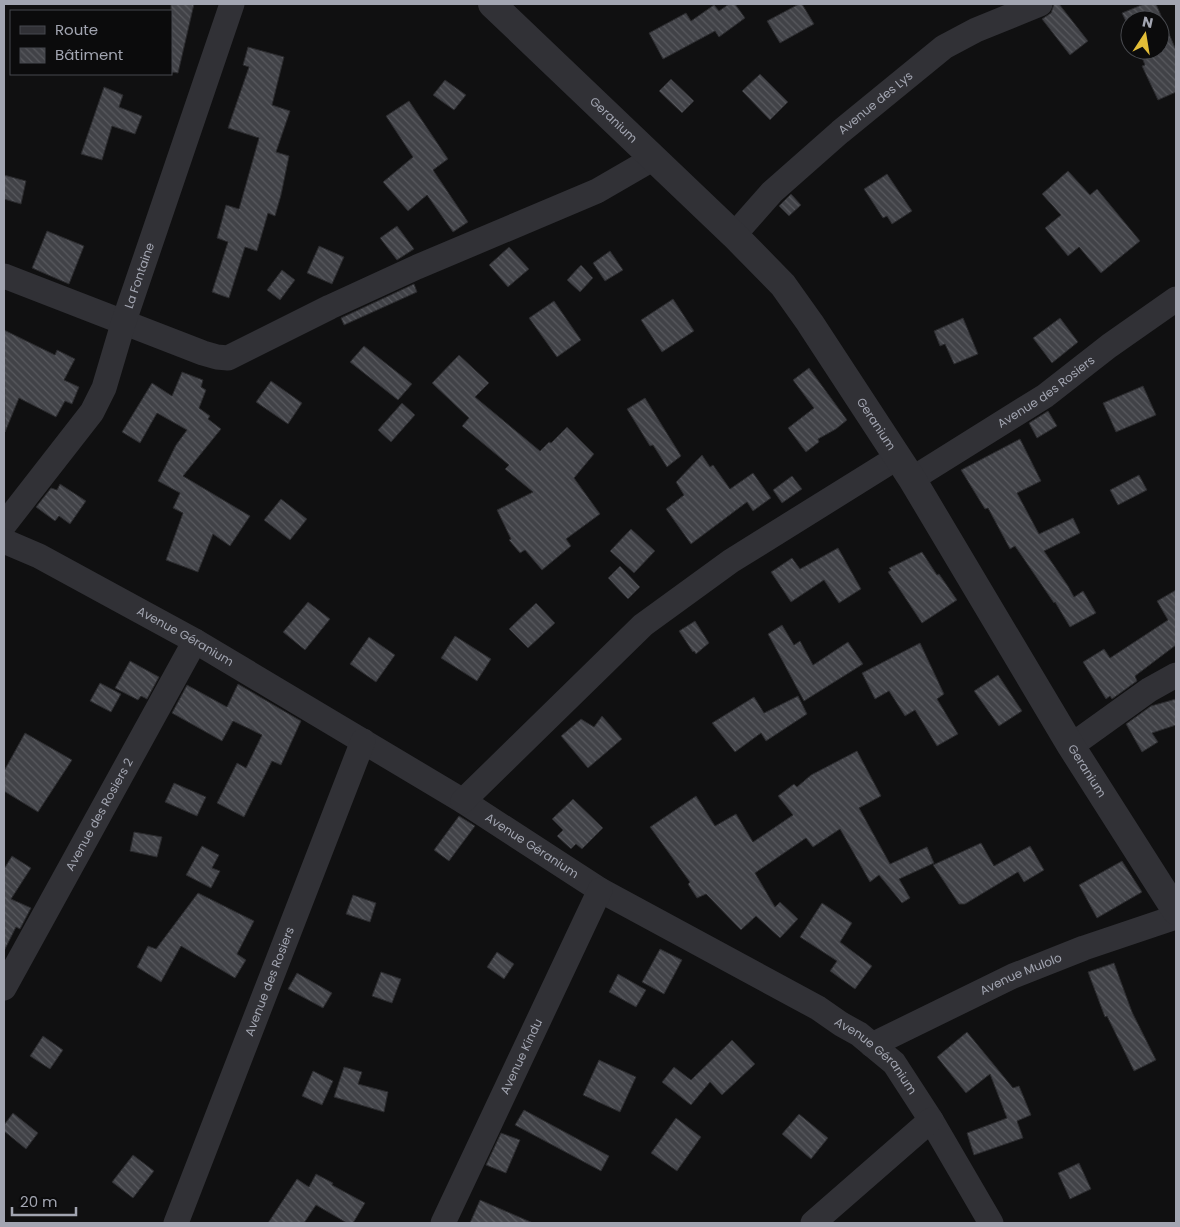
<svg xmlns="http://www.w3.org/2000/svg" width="1180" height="1227" font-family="Poppins,sans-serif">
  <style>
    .building { fill: url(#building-back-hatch); stroke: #2a2a2d }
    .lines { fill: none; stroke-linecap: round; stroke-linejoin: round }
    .minor { stroke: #313136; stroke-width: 25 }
    .tertiary { stroke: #313136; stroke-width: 28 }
    .labels { text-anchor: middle; stroke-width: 4; stroke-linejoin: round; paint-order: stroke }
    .street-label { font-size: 12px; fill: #a2a5b1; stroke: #0b0b0c }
  </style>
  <defs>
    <pattern id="building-back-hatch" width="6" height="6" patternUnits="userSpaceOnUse" patternTransform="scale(1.25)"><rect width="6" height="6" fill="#414247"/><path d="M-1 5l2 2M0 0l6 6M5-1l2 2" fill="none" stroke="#595a5f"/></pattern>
  </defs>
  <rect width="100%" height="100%" fill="#101011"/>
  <path class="building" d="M171,4h23l-16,69 -7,-1z
    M729,4h6l10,14 -26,19 -4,-6 -52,28 -14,-26 37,-20 5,8 23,-16 5,6z
    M799,4h3l12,20 -34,19 -13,-22z
    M1054,4h5l29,37 -18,14 -28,-36 9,-6z
    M1144,4h12l20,46v42l-18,8 -16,-34 3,-1 -6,-15h21v-30h-30v10l-8,-17z
    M248,47l36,10 -12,48 18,6 -14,41 13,4 -8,39 -6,21 -7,-3 -11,38 -12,-4 -16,51 -17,-6 16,-50 -11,-4 9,-33 13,4 20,-71 -31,-10 21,-61 -6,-2z
    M760,74l28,28 -18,18 -28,-29z
    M671,79l23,22 -12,12 -23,-22z
    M445,80l21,15 -12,15 -21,-15z
    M104,87l19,8 -4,12 23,9 -7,18 -23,-8 -10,34 -21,-6z
    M409,101l39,58 -15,11 35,52 -15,10 -26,-37 -19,16 -25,-29 30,-25 -27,-41z
    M1068,171l22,24 7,-6 43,52 -39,32 -22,-26 -11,9 -23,-28 16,-13 -19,-21z
    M887,174l25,37 -20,13 -5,-8 -4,2 -19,-29z
    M4,175l22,6 -5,23 -17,-5z
    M791,194l10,11 -12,11 -10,-10z
    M397,226l17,23 -17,11 -17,-22z
    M47,231l37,15 -15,38 -37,-16z
    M319,246l25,11 -12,27 -25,-11z
    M509,247l20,22 -21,18 -19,-22z
    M610,251l13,19 -18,11 -12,-18z
    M581,265l12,13 -13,14 -13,-12z
    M282,270l13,10 -15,20 -13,-10z
    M414,284l3,8 -73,33 -3,-7z
    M673,299l21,32 -32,21 -21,-32z
    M554,301l27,39 -24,17 -28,-39z
    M963,318l15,36 -24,10 -9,-20 -5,2 -6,-15z
    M1060,318l18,24 -26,21 -19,-25z
    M4,330l51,25 2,-5 18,9 -11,21 15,7 -7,17 -7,-3 -9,16 -37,-19 -14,34z
    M364,346l48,38 -14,16 -48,-38z
    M459,355l30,28 -14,14 65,54 9,-9 2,1 16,-16 27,27 -20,24 26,36 -34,25 5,7 -29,24 -17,-20 -5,3 -11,-13 2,-1 -14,-29 36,-18 -28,-23 4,-4 -47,-39 7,-8 -37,-35z
    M809,368l38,52 -11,9 -18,10 1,3 -13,10 -18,-24 26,-20 -21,-28z
    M182,372l21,8 -2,7 5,3 -7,18 11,8 -2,3 13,10 -38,47 67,40 -20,30 -17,-12 -15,38 -32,-12 17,-47 -10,-5 7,-15 -22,-12 18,-36 11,-15 -30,-17 -17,30 -18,-11 30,-49 20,13z
    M271,381l31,22 -14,21 -32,-22z
    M1143,386l13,29 -40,17 -13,-29z
    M645,398l36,58 -14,11 -14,-22 -3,1 -23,-37z
    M402,403l13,12 -24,27 -13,-12z
    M1048,411l9,15 -20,12 -8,-15z
    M1020,439l21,42 -24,12 22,41 34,-16 7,15 -36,18 24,35 6,11 9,-6 13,22 -26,14 -15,-25 -1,1 -39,-57 -5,3 -22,-41 -3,1 -24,-39z
    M702,455l8,12 3,-2 17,24 23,-16 18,25 -18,13 -6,-9 -56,42 -25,-35 18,-14 -8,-13z
    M1139,475l8,15 -29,15 -8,-15z
    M792,476l10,13 -20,14 -9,-13z
    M60,484l26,17 -16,23 -11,-8 -4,5 -19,-14 15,-19 6,2z
    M281,499l26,20 -17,21 -26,-20z
    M631,529l24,22 -21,22 -24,-22z
    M838,548l23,41 -22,14 -15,-23 -33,22 -20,-30 21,-14 8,11z
    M922,552l15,23 2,-1 18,26 -35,23 -34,-51 3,-2 -2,-2z
    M620,566l20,21 -12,12 -20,-21z
    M1176,590v55l-41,31 2,5 -25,18 -2,-3 -4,3 -23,-37 21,-13 6,9 58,-38 -11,-19z
    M308,602l22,17 -25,31 -22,-18z
    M536,603l19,20 -27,25 -19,-19z
    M695,621l14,22 -13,11 -2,-3 -1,1 -14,-21z
    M782,625l12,20 6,-4 13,24 35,-23 15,22 -59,37 -36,-67z
    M455,636l36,23 -14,22 -36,-23z
    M369,637l26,18 -19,27 -26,-18z
    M920,643l24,51 -7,5 21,35 -21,12 -22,-36 -10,6 -16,-25 -14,8 -13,-26z
    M130,661l29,16 -12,22 -6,-3 -3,4 -23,-12z
    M998,675l24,36 -23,15 -25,-35z
    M100,683l21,11 -10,18 -21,-11z
    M238,684l63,37 -20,44 -9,-4 -28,56 -27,-14 20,-40 9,5 16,-33 -29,-14 -11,20 -50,-28 15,-28 40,22z
    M798,696l9,18 -41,27 -5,-8 -26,19 -23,-29 42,-26 10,16z
    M1176,699v26l-24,8 6,9 -16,10 -16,-28 25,-18z
    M602,716l20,23 -34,29 -27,-32 20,-17 13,8z
    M25,733l47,27 -34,52 -34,-21v-20z
    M857,751l24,45 -22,12 31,56 37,-17 7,16 -35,16 11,19 -8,5 -23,-28 -9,7 -30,-53 -27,18 -7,-9 -51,35 20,34 5,-5 18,17 -18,19 -24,-22 -15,14 -35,-36 -9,4 -9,-14 2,-2 -40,-55 46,-31 19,30 21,-12 17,28 40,-27 -15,-19 16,-12 3,3 14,-12z
    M174,783l32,14 -9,19 -32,-14z
    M573,799l30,29 -21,21 -6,-5 -5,5 -14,-13 6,-6 -11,-11z
    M459,816l16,10 -26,35 -15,-11z
    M134,832l28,5 -5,20 -27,-6z
    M981,843l13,23 36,-20 14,24 -20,12 -6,-10 -53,32h-6l-26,-39z
    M202,846l17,9 -7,13 8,3 -9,17 -25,-13z
    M12,856l19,12 -20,31 20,9 -11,21 -4,-2 -12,24v-82z
    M1122,861l20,31 -45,26 -18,-33z
    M198,893l56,28 -17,33 9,6 -11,18 -54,-32 -20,36 -24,-15 11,-21 8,3z
    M353,895l23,8 -6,19 -24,-8z
    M822,903l30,20 -12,19 32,24 -17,23 -25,-18 7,-10 -37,-24z
    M660,949l22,11 -18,34 -22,-12z
    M497,952l17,12 -10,15 -17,-12z
    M1114,963l18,49 24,48 -22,11 -27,-55 -2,1 -17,-45z
    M381,972l20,7 -9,24 -20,-7z
    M297,973l35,20 -9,15 -35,-19z
    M618,974l28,16 -10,17 -27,-15z
    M967,1032l46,56 6,-2 12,29 -14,6 6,17 -49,17 -7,-22 40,-15 -17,-44 -24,19 -29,-36z
    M43,1036l20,14 -13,19 -20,-13z
    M732,1040l23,24 -33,31 -12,-13 -19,23 -29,-23 12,-15 17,13z
    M599,1060l37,17 -16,35 -37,-17z
    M344,1067l18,5 -4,12 30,8 -4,20 -50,-15z
    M313,1071l20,10 -11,24 -20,-9z
    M524,1110l85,46 -8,15 -86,-46z
    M13,1113l25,20 -12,16 -22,-18v-6z
    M799,1114l29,24 -17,21 -29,-25z
    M676,1118l25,19 -24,34 -26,-18z
    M501,1133l19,7 -14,33 -20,-8z
    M133,1155l21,16 -21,27 -21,-16z
    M1079,1163l12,26 -21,10 -12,-26z
    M316,1174l17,9 -1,2 33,18 -12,20h-6l-31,-18 -12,18h-36l29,-44 12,8z
    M480,1200l53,23h-63z"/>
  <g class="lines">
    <g class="minor">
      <path id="s1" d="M734,235l38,-43 68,-60 104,-85 32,-17 64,-26"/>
      <path d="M4,276l199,77 14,4 11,1 102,-51 87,-40 180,-76 57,-33"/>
      <path id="s2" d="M912,479l133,-83 64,-50 67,-47"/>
      <path id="s3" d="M4,525l88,-113 12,-24 19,-64 109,-320"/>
      <path id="s4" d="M4,541l35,15 156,85 268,160 137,89 218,118 23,16 18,10 35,29 37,57 60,103"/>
      <path d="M1071,746l78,-56 27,-15"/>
      <path d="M463,801l180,-176 88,-64 167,-104"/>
      <path id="s5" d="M4,988l191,-347"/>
      <path id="s6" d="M872,1045l141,-69 71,-28 92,-31"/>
      <path id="s7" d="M176,1223l187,-482"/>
      <path id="s8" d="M443,1223l157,-333"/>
      <path d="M813,1223l118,-103"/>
    </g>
    <path class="tertiary" id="s9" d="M492,4l242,231 49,50 27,38 102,156 159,267 105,165"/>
  </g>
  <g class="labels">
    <g class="street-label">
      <text dy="4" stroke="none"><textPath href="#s1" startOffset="194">Avenue des Lys</textPath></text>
      <text dy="4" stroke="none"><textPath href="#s9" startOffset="168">Geranium</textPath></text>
      <text dy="4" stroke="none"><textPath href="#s3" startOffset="288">La Fontaine</textPath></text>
      <text dy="4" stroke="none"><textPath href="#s2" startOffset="160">Avenue des Rosiers</textPath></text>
      <text dy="4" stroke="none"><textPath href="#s9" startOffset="572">Geranium</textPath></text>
      <text dy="4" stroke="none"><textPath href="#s4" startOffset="205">Avenue Géranium</textPath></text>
      <text dy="4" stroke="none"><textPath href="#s9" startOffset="978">Geranium</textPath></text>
      <text dy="4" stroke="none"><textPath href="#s5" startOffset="198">Avenue des Rosiers 2</textPath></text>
      <text dy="4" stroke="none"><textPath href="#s4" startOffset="610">Avenue Géranium</textPath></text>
      <text dy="4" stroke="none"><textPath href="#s6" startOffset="165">Avenue Mulolo</textPath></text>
      <text dy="4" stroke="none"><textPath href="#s7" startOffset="259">Avenue des Rosiers</textPath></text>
      <text dy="4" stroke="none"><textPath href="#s8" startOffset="184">Avenue Kindu</textPath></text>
      <text dy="4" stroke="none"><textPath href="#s4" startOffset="1015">Avenue Géranium</textPath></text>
    </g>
  </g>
  <rect width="1180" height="1227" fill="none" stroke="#a2a5b1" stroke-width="10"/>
  <rect x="10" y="10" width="162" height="65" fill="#0b0b0c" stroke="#47494e"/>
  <rect x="20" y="26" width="25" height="8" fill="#313136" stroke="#47494e"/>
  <text x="55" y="35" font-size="15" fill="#a2a5b1">Route</text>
  <rect x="20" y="48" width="25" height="15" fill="url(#building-back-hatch)" stroke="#47494e"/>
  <text x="55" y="60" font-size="15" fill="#a2a5b1">Bâtiment</text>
  <g transform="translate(1145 35) rotate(12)"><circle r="24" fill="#0b0b0c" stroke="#47494e"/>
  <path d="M0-4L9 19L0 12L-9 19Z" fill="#e2bd37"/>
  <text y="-8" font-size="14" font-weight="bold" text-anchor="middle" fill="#a2a5b1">N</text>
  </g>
  <path d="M12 1207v8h64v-8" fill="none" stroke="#a2a5b1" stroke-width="2.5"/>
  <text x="20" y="1207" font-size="15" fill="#a2a5b1" stroke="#0b0b0c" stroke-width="4" paint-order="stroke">20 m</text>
</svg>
